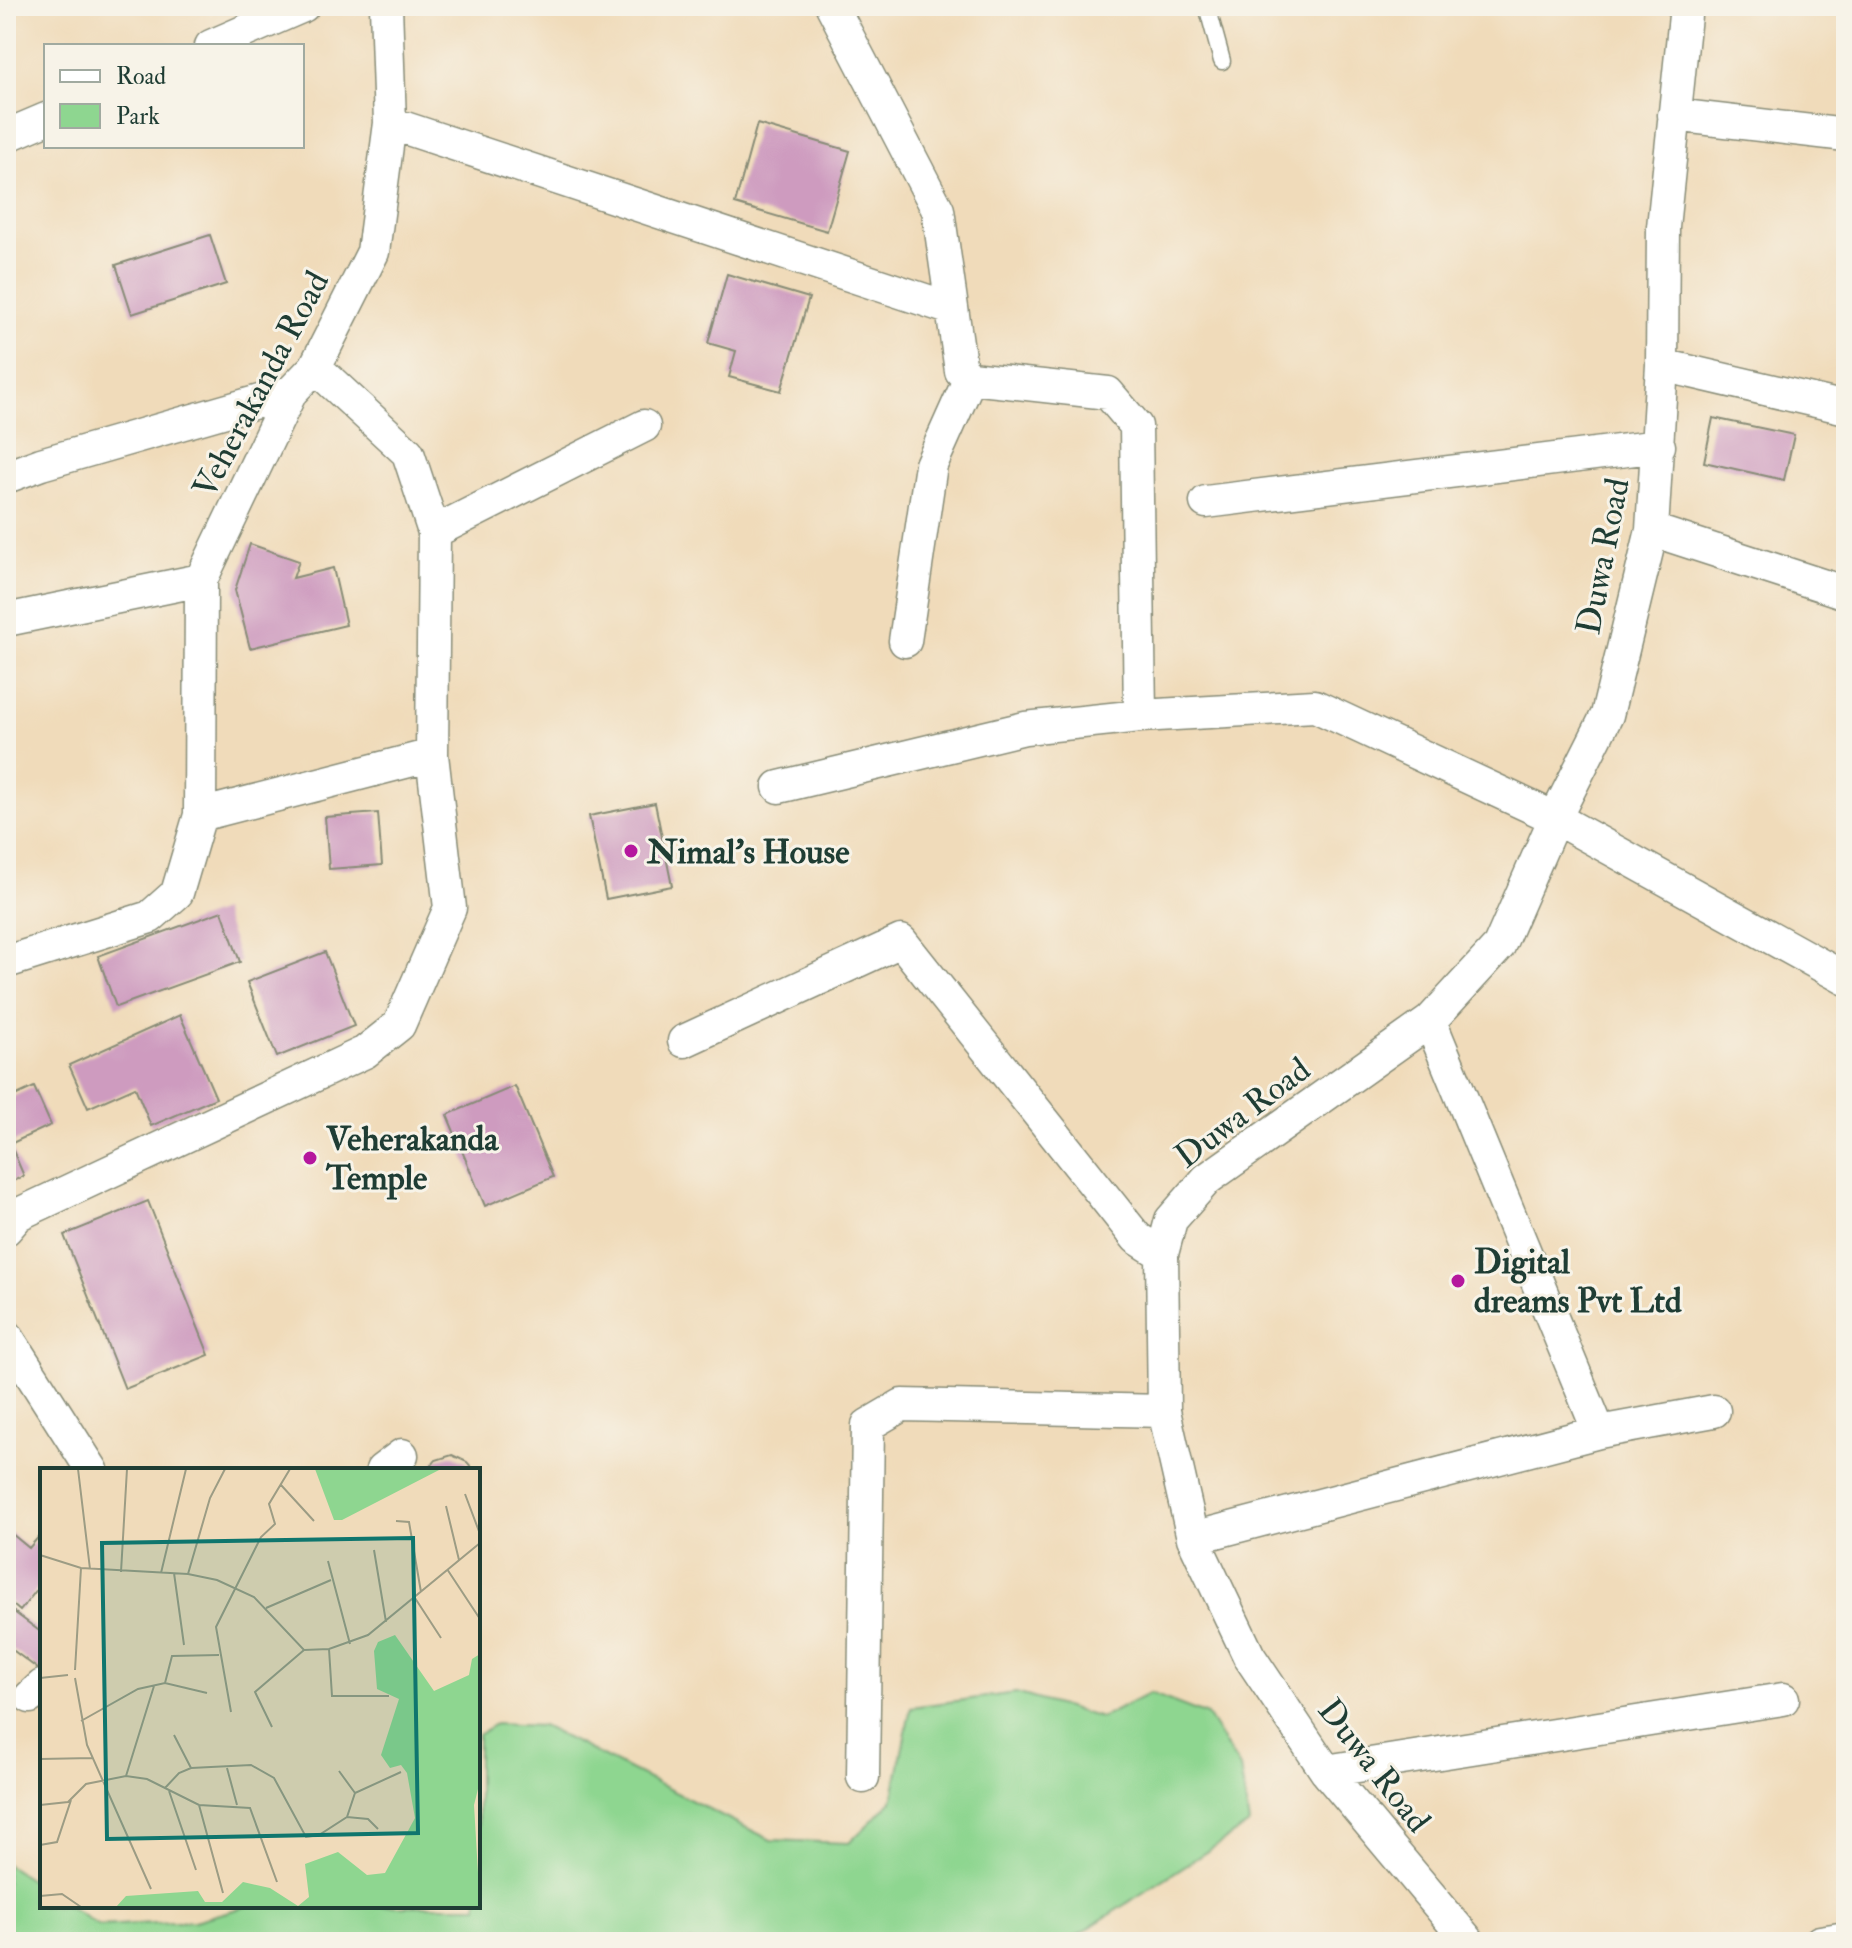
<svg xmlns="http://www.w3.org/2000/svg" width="1852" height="1948" font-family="'IM FELL Double Pica',serif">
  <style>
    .green { fill: #8ed690; stroke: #568a62; stroke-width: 2 }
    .building { fill: #ce9bbf }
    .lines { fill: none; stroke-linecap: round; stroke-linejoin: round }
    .service-casing { stroke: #888c77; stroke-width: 19 }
    .minor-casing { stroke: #888c77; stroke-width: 35 }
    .service { stroke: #fff; stroke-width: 16 }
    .minor { stroke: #fff; stroke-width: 32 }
    .poi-dot { fill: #b5179e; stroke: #f7f3e8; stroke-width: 3 }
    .labels { text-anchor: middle; stroke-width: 6; stroke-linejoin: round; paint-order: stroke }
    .street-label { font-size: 34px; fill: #1f3d34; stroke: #f7f3e8 }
    .poi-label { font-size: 34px; font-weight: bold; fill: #1f3d34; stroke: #f7f3e8; text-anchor: start }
    .inset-road { fill: none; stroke: #9c9c84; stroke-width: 2 }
    .view { fill: #0f766e; fill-opacity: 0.15; stroke: #0f766e; stroke-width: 4 }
    .inset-edge { fill: none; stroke: #1f3d34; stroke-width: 4 }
  </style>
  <rect width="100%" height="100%" fill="#f7f3e8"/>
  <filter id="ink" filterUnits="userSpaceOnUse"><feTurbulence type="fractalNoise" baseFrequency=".0125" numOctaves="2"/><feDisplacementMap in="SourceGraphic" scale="16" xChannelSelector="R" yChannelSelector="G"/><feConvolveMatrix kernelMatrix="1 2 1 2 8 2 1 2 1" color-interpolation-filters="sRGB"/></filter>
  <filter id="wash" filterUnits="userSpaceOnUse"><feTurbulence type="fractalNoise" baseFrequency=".006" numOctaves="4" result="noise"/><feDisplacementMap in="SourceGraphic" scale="32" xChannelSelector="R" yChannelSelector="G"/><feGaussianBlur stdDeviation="1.8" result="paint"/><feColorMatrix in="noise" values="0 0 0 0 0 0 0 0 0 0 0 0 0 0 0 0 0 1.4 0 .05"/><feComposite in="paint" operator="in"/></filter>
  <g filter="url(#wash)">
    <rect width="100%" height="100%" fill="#f0dbba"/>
    <path class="green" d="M1016,1693l85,25 49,-25 57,22 33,53 9,56 -182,118h-1061v-78l36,24v18h26l31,20 95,-5 54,-15h230v-171l17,-11 47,2 229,114 78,3 43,-42 19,-94z"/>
    <g id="blocks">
      <path class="building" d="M757,124l93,27 -23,80 -92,-27z
        M210,235l16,49 -94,30 -16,-49z
        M727,274l82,24 -28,93 -52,-14 7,-26 -28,-8z
        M1713,418l81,17 -10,45 -80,-18z
        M250,544l49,17 -6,17 40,-10 13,57 -96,23 -15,-58z
        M655,803l17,83 -66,13 -17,-83z
        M378,813l4,52 -53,4 -4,-52z
        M6,826h4l-1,87h-3z
        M222,911l18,51 -124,45 -18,-51z
        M325,952l29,74 -77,31 -30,-75z
        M180,1015l36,83 -65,28 -16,-39 -47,21 -19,-43z
        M515,1086l38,91 -68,29 -38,-91z
        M34,1087l17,38 -41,19 14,32 -18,8v-84z
        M148,1201l61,154 -84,34 -61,-154z
        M452,1455l15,7 7,8h-46l8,-10z
        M6,1529l23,19 13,-15v50l-22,28 -14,-12z
        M6,1606l36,27v39l-36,-27z"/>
    </g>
  </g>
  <g filter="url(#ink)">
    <use href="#blocks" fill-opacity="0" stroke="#888c77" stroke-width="2"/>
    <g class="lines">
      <g class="service-casing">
        <path id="service" d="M1207,6l15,55"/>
      </g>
      <g class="minor-casing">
        <path id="minor" d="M832,6l106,204 23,161 9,7 138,15 28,33 4,290
          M211,46l92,-40
          M1674,115l172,20
          M390,123l562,186
          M6,136l40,-17
          M1662,365l184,43
          M6,477l35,-13 250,-72
          M1206,502l453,-56
          M1652,530l194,63
          M434,532l210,-106
          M6,620l195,-40
          M905,641l26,-176 39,-87
          M779,787l246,-59 115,-12 175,-10 240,112 291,161
          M200,815l232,-60
          M6,962l144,-45 27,-24 23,-78 1,-235 90,-188 24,-25 58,-115 17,-129 -4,-117
          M1430,1021l169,411
          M684,1041l217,-100 236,297 25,16
          M6,1229l13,-15 346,-162 34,-27 51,-117 -18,-153 2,-223 -26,-79 -93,-86
          M6,1335l86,135
          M382,1470l20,-15
          M1193,1538l406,-106 115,-21
          M30,1697l12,-11
          M1326,1771l457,-72
          M863,1777l5,-352 34,-20 262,6
          M1469,1942l-143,-171 -77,-115 -56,-118 -29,-127 -2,-157 9,-34 36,-41 223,-158 69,-75 56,-128 52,-103 45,-185 10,-165 1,-138 23,-221
          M1820,1942l26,-4"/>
      </g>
      <use href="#service" class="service"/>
      <use href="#minor" class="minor"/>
    </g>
  </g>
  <g class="poi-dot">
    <circle cx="631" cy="851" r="8"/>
    <circle cx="310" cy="1158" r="8"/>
    <circle cx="1458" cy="1281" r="8"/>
  </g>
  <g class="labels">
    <g class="street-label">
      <text transform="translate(260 384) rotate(-62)" y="12">Veherakanda Road</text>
      <text transform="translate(1602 556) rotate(-79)" y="12">Duwa Road</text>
      <text transform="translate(1242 1112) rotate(-37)" y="12">Duwa Road</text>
      <text transform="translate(1375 1765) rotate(52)" y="12">Duwa Road</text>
    </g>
    <g class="poi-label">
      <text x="647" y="863">Nimal's House</text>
      <text x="326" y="1150">Veherakanda<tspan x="326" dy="39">Temple</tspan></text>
      <text x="1474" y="1273">Digital<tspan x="1474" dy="39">dreams Pvt Ltd</tspan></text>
    </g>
  </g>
  <g transform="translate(40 1468)">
    <rect width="440" height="440" fill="#f0dbba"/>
    <path d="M275,1h126l-99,51h-8zM355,167l39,56 35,-16 3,-16 8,-5v127l-6,24 6,102h-364l10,-11 72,-5 7,11h17l21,-20 27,6 28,18 11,-9 -4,-33 33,-12 29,23 18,-2 30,-55 -8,-45 -6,-8 -11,3 -9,-13 18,-56 -22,-10 -3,-38 4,-9z" fill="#8ed690"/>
    <path class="inset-road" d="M38,1l12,100M241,17l33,36M425,26l15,40M406,38l13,54M356,53l13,1 12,70M334,82l12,72M0,87l41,13 107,6 29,6 37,17 50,53 25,-1 39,-14 112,-92M288,93l22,83M407,101l33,50M81,104l6,-103M121,105l25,-104M134,105l10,72M148,106l22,-76 15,-29M375,130l26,40M226,140l65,-28M289,181l3,47h57M35,202l6,-102M0,210l28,-3M35,210l12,67 64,144M125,215l7,-27 47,-1M191,244l-15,-85 45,-90 14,-13 -6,-20 21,-35M41,253l57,-32 27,-6 42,10M232,259l-17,-35 49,-42M134,267l17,33M0,291l53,-1M187,300l10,37M299,303l16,22M86,308l28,-90M125,320l14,-15 12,-5 60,-3 23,13 32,59 13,-2 28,-18 21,2 10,10M129,323l27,79M0,337l28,-3 18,-18 40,-8 21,3 52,26 51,3 27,74M159,337l24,88M307,349l8,-24 46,-21M0,377l17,-3 14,-42M0,428l22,-2 19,13"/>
    <path class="view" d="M373,70l5,295 -311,6 -5,-296z"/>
    <rect width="440" height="440" class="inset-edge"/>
  </g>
  <rect width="1852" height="1948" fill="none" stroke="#f7f3e8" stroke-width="32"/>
  <rect x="44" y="44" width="260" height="104" fill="#f7f3e8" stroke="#a1aaa0" stroke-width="2"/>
  <rect x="60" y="70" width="40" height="12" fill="#ffffff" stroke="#a1aaa0" stroke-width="2"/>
  <text x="116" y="84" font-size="24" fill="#1f3d34">Road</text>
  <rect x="60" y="104" width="40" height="24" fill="#8ed690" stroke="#a1aaa0" stroke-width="2"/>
  <text x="116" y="124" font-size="24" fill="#1f3d34">Park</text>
</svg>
